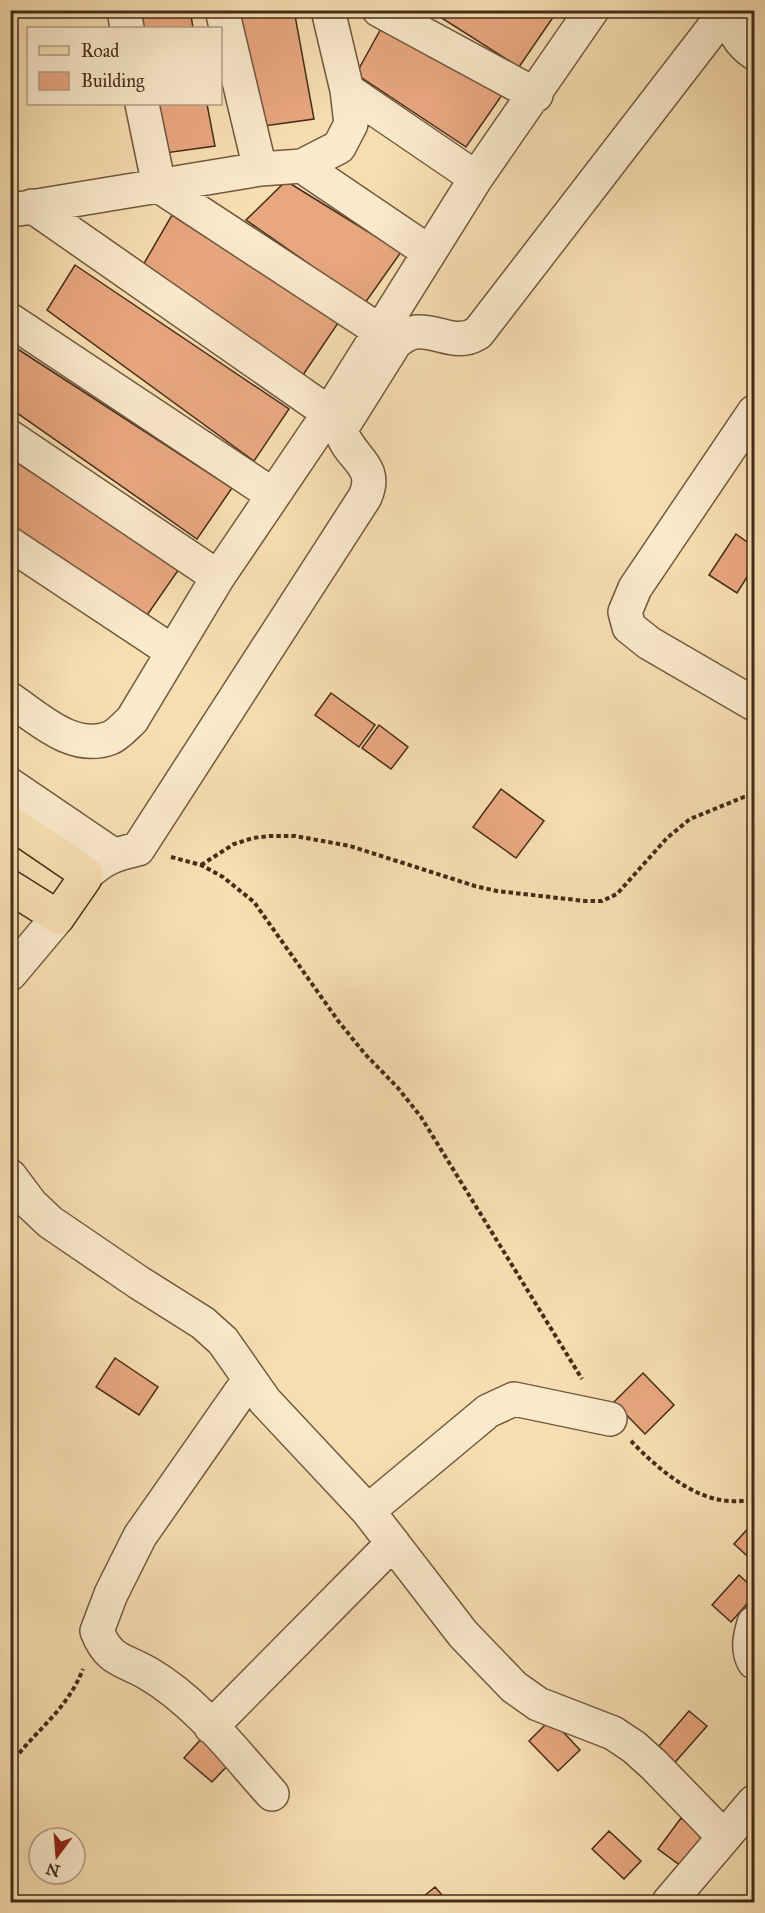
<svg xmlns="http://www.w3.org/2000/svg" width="765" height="1913" font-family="'IM FELL Great Primer',serif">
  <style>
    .building { fill: #e9a780; stroke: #442d19; stroke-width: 1.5 }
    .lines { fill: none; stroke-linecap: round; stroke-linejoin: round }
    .minor-casing { stroke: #71593f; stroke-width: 36 }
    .major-casing { stroke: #442d19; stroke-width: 36 }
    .path { stroke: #442d19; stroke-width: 4; stroke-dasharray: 4.5 3; stroke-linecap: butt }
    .minor { stroke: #faeacc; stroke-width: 33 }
    .major { stroke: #f7deb1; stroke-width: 33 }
  </style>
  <rect width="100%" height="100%" fill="#f7deb1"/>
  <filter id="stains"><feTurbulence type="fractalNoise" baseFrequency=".00333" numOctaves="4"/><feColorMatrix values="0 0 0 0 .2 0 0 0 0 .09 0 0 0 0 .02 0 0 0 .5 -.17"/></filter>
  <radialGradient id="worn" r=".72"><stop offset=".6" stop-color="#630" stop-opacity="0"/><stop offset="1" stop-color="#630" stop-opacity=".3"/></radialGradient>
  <path class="building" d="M134,10h56l3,18h-55z
    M239,10h55l20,109 -50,7z
    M429,10h117l8,6 -35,51z
    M383,25l119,70 -36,52 -110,-73z
    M154,104h53l8,42 -50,7z
    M286,181l115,71 -36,51 -119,-83z
    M172,215l166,108 -35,52 -164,-103z
    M75,265l214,144 -35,52 -207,-151z
    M16,348l216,140 -35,51 -187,-131v-46z
    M10,458l169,111 -36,52 -133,-97z
    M736,534l18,13v19l-17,27 -28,-18z
    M331,693l44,32 -16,22 -44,-32z
    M379,725l29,22 -17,22 -29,-21z
    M501,789l43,32 -28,37 -43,-31z
    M115,1358l43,29 -19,28 -43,-28z
    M643,1373l31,32 -29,29 -31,-32z
    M752,1524l2,2v36l-20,-18z
    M739,1575l15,14v7l-23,26 -19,-17z
    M689,1711l18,15 -37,42 -17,-15z
    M551,1719l29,31 -22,21 -29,-30z
    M202,1738l28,25 -18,19 -28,-24z
    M681,1818l23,17 -23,31 -23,-17z
    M609,1831l32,30 -17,18 -32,-30z
    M435,1887l13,15h-28l-2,-1z"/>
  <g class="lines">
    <g class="minor-casing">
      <path id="minor" d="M124,10l3,18
        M222,10l38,159
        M379,10l157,85
        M728,10c5,20 10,32 26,43
        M347,90l129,88
        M142,104l17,82 221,145
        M302,166l127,86
        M32,206l297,207
        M10,208l9,1 241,-40 42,-3 37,-19 12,-23 -4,-34 -19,-80
        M10,320l263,175
        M754,412l-119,176 -10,24 4,15 20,16 105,61
        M10,437l208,140
        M10,544l163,108
        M10,699c29,20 63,53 100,39 8,-3 16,-13 22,-18l86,-143 111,-164 147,-235 116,-168
        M10,785l103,70
        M86,874c20,-17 27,-19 52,-25l227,-352c15,-33 -18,-39 -24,-68l54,-86c6,-5 13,-10 21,-11 23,-2 40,15 62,1l249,-323
        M10,974l48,-57
        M10,1176l21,28 19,18 88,60 65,41 20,18 42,60 103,110 95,123 51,53 24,17 75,29 21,14 20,18 70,72
        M249,1380l-109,156 -29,58 -14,37c12,31 27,28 52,43 49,29 85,78 123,120
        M368,1511l120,-100 26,-12 96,20
        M754,1623c-4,13 -7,27 0,39
        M211,1727l182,-184
        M669,1902l85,-100"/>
    </g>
    <g class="major-casing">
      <path id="major" d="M10,822l76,52 -1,4 -27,39 -48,-30"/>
    </g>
    <path class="path" d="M171,857l30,8 22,12 31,25 85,120 26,32 33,34 23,29 161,262
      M201,865l33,-21 19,-6 17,-2h25l55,10 125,40 22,5 88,10h17l15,-7 50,-56 23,-19 54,-22 10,-1
      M631,1441c25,26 62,59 100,60 8,1 16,-1 23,-2
      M10,1765c26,-36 56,-53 73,-96"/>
    <use href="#minor" class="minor"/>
    <use href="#major" class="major"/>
  </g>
  <rect width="765" height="1913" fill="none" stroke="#f7deb1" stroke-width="36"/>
  <rect x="12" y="12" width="741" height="1889" fill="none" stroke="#442d19" stroke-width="3"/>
  <rect x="18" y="18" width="729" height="1877" fill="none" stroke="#442d19" stroke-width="1.5"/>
  <rect x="27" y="27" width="195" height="78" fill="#faeacc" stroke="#b19e84" stroke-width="1.5"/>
  <rect x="39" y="46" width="30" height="9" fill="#f7deb1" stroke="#b19e84" stroke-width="1.5"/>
  <text x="81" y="57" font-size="18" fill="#442d19">Road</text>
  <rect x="39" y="72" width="30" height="18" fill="#e9a780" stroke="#b19e84" stroke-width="1.5"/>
  <text x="81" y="87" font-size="18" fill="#442d19">Building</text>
  <g transform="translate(57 1856) rotate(196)"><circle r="28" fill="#faeacc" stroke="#b19e84" stroke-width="1.5"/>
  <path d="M0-4.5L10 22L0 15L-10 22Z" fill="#8f2418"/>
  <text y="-9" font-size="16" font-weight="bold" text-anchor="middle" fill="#442d19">N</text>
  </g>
  <rect width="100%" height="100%" filter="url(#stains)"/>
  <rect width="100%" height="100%" fill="url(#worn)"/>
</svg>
